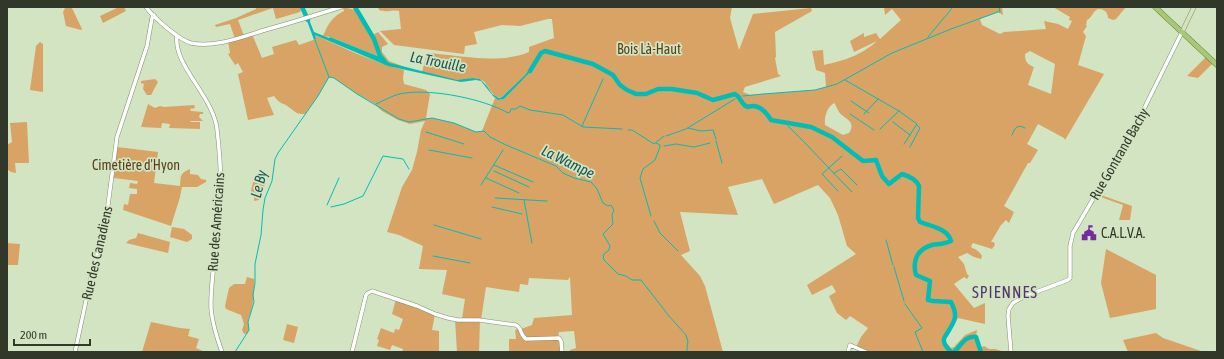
<svg xmlns="http://www.w3.org/2000/svg" width="1224" height="359" font-family="'Asap Condensed',sans-serif">
  <style>
    .green { fill: #d8a365; fill-rule: evenodd }
    .water { fill: #00beb7 }
    .lines { fill: none; stroke-linecap: round; stroke-linejoin: round }
    .stream { stroke: #00beb7; stroke-width: 1 }
    .river { stroke: #00beb7; stroke-width: 4.5 }
    .tertiary-casing { stroke: #829272; stroke-width: 4.5 }
    .secondary-casing { stroke: #829272; stroke-width: 5 }
    .primary-casing { stroke: #597d24; stroke-width: 5.5 }
    .tertiary { stroke: #fff; stroke-width: 3.5 }
    .secondary { stroke: #d4e3bc; stroke-width: 4 }
    .primary { stroke: #a8c779; stroke-width: 4.5 }
    .labels { text-anchor: middle; stroke-width: 3.5; stroke-linejoin: round; paint-order: stroke }
    .park-label { font-size: 14px; fill: #5a3f1d; stroke: #d2e4c1 }
    .street-label { font-size: 14px; fill: #31382a; stroke: #d2e4c1 }
    .poi-label { font-size: 14px; fill: #31382a; stroke: #d2e4c1; text-anchor: start }
    .water-label { font-size: 15px; font-style: italic; fill: #185653; stroke: #d2e4c1 }
    .quarter-label { font-size: 16px; letter-spacing: 1px; fill: #56346d; stroke: #d2e4c1 }
  </style>
  <rect width="100%" height="100%" fill="#d2e4c1"/>
  <path class="green" d="M69,7l3,1 10,21 -1,1 -15,-4 -3,-14 2,-4z
    M119,7h5l2,4 -23,12 -3,-7z
    M256,7h44l1,3 -1,2 -24,7 -3,-11 -35,12 6,16 8,-2 10,24 12,-4 -2,-7 24,-7 3,5 17,-6 -1,-4c29,13 58,27 89,35l-1,8 1,6 22,6 4,4 -4,24h6l22,5 22,9 6,-1 13,-33 3,2 6,-1 29,-32h-2l-6,8 -23,22c-11,2 -12,-12 -20,-17 -7,-4 -14,0 -21,1 -6,0 -32,-7 -39,-9l5,-19c33,2 70,12 102,-1v-5l25,-9 -2,-19h-4l-28,7 -18,-1 -28,7 3,12 -12,2 -1,8 -70,-9 -14,-14 21,-2 -2,-18c-6,-2 -13,2 -20,-1l-1,-3h354l-2,11 9,32 14,-36 58,-6 1,3 -37,21 1,25 -1,1 3,16 3,2 -36,11 -2,5 7,3 65,-5 11,-3 -1,-14 -9,-3 -4,-19 11,-1 1,15c21,-5 36,-9 53,-24l-23,11 -4,-11 14,-8v4l12,-4 4,6 21,-19 -9,-11 -7,6 -1,-8h118l1,8 -5,-3 -18,7 2,6 18,9 4,-2 42,-3 -2,-8 14,3 10,5 4,-8 -3,-1 1,-3 -17,-10h73l-10,12 -3,1 -5,-2c0,-6 -4,-9 -10,-9 -6,3 -6,9 -11,11l-1,5 1,1 -4,6 3,4 -8,29 26,9 -39,66 -1,-2 -26,-14 -11,20 11,6 -8,13h-2l-24,43 10,6 -5,11 -3,-3 -5,5 -10,17h3l1,3 -3,4 -19,-6 -2,3 1,2c4,1 8,4 10,8l-1,3 -7,-2 -7,-4 -9,4 6,7 3,10 2,2 -2,3 -3,-2 -10,7 20,24 11,-5v21l-27,-6 -12,21v3l5,6 3,-1 11,-12 12,-5 -1,7 4,11 4,-2 5,3h6l10,3h-139l-10,-5 5,-10 7,-9 -18,-12 -4,4 -9,-7 -8,-17 7,-4 -4,-7 -20,10 -5,-10 49,-31 -9,-8 -9,-31 -8,-17 -12,-13 -44,19 -12,-25 -34,8 10,28 -58,-3 10,39 -9,4 19,21 5,10 18,66h-153v-2l6,-2 -2,-17 -15,1 -1,6 4,14h-53v-13h7l-1,-9 5,-1 1,9 1,-2 -1,-7 11,-4 2,-7 38,-3 -2,-38 -2,3 -39,-2 -1,7 -8,-1 -1,8 -33,-5 -5,33h-1l-1,32h-22l-2,-33h7l3,-20 -23,-5 5,-24 -28,-1 4,-23 -24,-11 -12,-3 15,-45 10,-17 5,-18 4,-22 4,-9 -15,3 -12,-4 -16,-9 -7,-7 -18,-10 -23,-16 -5,-1 -11,19 -13,18c-9,0 -8,-1 -15,-6 -7,-6 -10,-3 -16,-12l-7,2 7,17 -26,5 -10,-46 5,-2 -5,-9 -3,2 -7,-11 2,-1 -2,-12 7,-2 -5,-15 -14,3 -1,-2 21,-7 20,-9zM1030,51l25,13 -4,30 -23,-9 6,-18c-7,-3 -9,-5 -9,-13zM834,103c2,2 3,6 5,9 5,7 18,9 10,21l-6,2 -18,-10c-1,-8 2,-18 9,-22z
    M343,8h4l9,2 18,31 6,16 -50,-20 -7,-1c6,-13 8,-18 21,-25z
    M378,32l10,12 -6,3v5l7,9 21,8c-27,-7 -27,-7 -37,-34z
    M40,42l3,2v48l-13,-2 6,-44z
    M1207,56l7,6 -16,16 -11,-2z
    M155,79l3,3 -7,13h-4l-4,-6 1,-5 -3,-1v-2z
    M148,104l7,4 5,-2 4,1 30,-2 1,3 -5,1 1,2 12,1v2h-3l-1,3 4,4h3h-16l1,1h9v7l-31,-1 1,-4 -8,-1 -1,5 -20,-1z
    M27,122l2,41h-14l1,10 -5,-1 -4,-3v-24l5,-3 -2,-19z
    M117,147l41,5 -4,31 26,3c1,-10 -1,-12 10,-17v5l8,1 3,4 5,1v2l-9,5h-15l-2,10 -9,29 -48,-16 1,-6 4,1 2,-11h7v-5l-8,-1 1,-5 7,1 1,-3 -24,-3z
    M253,182l12,2 -6,16 -5,1v-5l-4,-1z
    M1098,194l34,12 -2,14h-11l4,-15 -25,-9z
    M172,227l12,2 8,6v4l-5,3 -17,-5z
    M138,233l32,9 -2,11 -42,-10 3,-3 7,-2z
    M7,243l13,1 -2,21h-11z
    M1106,249l50,26v34l-46,9 -9,-35z
    M247,277l7,2c1,3 -1,25 -2,29 -1,4 -3,8 -4,12 0,5 2,8 0,13l-4,1 -2,-4 2,-6 -3,-9 -15,-6 -1,-3 4,-18 5,-4h11z
    M396,299l39,15 -3,16 7,1v21h-37l1,-3 -11,-4 -2,5 -13,-4 2,-6 -2,-1 4,-11 13,5 1,-4 4,1 4,-11 -11,-5z
    M151,322l29,6 10,1 -2,7 11,3 -3,9 9,4h-63z
    M287,324l11,3 -4,16 -11,-3z
    M1156,333l7,5 41,14h-76l-5,-12z"/>
  <path class="water" d="M308,17l6,15 15,6 1,-1 50,20 10,6 67,17 16,-2 7,1 7,7 5,8 7,4 3,-1 23,-22 6,-8h2l-2,4 -27,28 -6,1 -5,-4 -12,-15 -5,-1 -15,2 -73,-16 -73,-31 1,4 -2,1 -8,-22z"/>
  <g class="lines">
    <path class="stream" d="M999,7l1,5h-1
      M928,37l25,-30
      M329,77l5,1 23,16 42,25 10,3 23,-4 22,5 22,9 8,-1 6,6 16,8 50,21 7,7 11,5 17,4 6,7 6,14 5,3 3,-1 3,5 -2,5 1,9 -10,10 7,12 -1,4 -6,5 1,5 14,14 8,2 6,4h9l28,36 17,19 2,7 -1,4v6
      M845,80l54,31 18,13 -13,20
      M743,96l20,-2 52,-4 22,-6 55,-31 59,-24 47,-17
      M851,101l18,12
      M376,104c9,-4 19,-10 29,-11 28,-4 79,6 103,20l2,-1 1,-3h5l4,-3 10,4 33,5 20,12 39,2
      M850,114l24,16
      M864,114l14,-15
      M893,122l17,13
      M582,126l21,-47
      M788,126c22,21 42,44 64,66
      M688,128l13,3 12,-1 3,9
      M880,129l19,-18
      M628,130h4l22,14 10,-8
      M426,132l38,12
      M1012,135c3,-8 6,-11 13,-7
      M666,136l20,-7 49,-30
      M716,141l6,22
      M664,146l12,-2 18,3 16,-4
      M910,147l10,-19 -3,-3
      M429,150l43,8
      M494,165l39,17
      M494,171l35,16
      M834,173l7,-4 16,16
      M486,178l33,15
      M481,185l22,-35
      M838,191l-16,-17 20,-18
      M495,198l52,3
      M524,200l8,43
      M327,205l12,-27
      M331,207l13,-3 19,-8 20,-40 20,3 6,10
      M492,207l30,7
      M651,216l-11,-38 3,-9 12,-9 5,-13v-2l-4,-2
      M654,221l6,12 18,18
      M434,225l47,14
      M886,240l7,25
      M433,256l37,7
      M894,267l10,34
      M905,304l17,24 -7,4 8,20
      M235,352l14,-22 -1,-8 6,-20 -1,-7 2,-12v-19l6,-29 2,-25 2,-12 7,-17 3,-22 3,-6 40,-57 11,-19 -14,-37"/>
    <path class="river" d="M302,7l6,13
      M355,7l19,32 6,17 5,6
      M530,71l11,-18 4,-2 48,13 20,11 7,10 7,5 9,4h10l12,-5h14l25,4 16,7 22,-6c6,3 6,11 13,13 10,-4 18,5 23,13l40,7 21,10 31,24 13,-1 6,16 7,8 13,-10c7,2 14,5 17,12l-1,32 2,4c11,4 28,7 31,19 -6,3 -13,3 -19,4 -15,4 -20,16 -16,30l14,6 -2,19 5,1 18,1c8,15 3,20 -5,33 -2,3 -3,4 -2,6 0,5 5,8 7,11
      M954,352c7,-6 11,-17 22,-15l5,15"/>
    <g class="tertiary-casing">
      <path id="tertiary" d="M146,7c7,10 33,33 45,36 24,5 51,-6 74,-13 25,-7 51,-15 76,-23
        M177,36c-4,29 36,60 40,93 3,26 5,53 3,79 -1,33 -10,67 -9,100 1,15 6,30 11,44
        M75,352l15,-70 16,-62 11,-83 30,-91 5,-28 2,-3
        M352,352l14,-57 2,-2 4,-2 45,15 18,8 13,4 10,2h21l37,5c6,3 4,10 10,14l33,-1 2,3 1,11
        M848,352l2,-7 16,7
        M1011,352l-3,-36 1,-7 4,-6 10,-6 45,-17 2,-2v-32l3,-13 59,-100 50,-101"/>
    </g>
    <g class="secondary-casing">
      <path id="secondary" d="M1182,32l12,-25"/>
    </g>
    <g class="primary-casing">
      <path id="primary" d="M1155,7l62,58"/>
    </g>
    <use href="#tertiary" class="tertiary"/>
    <use href="#secondary" class="secondary"/>
    <use href="#primary" class="primary"/>
  </g>
  <defs>
    <g id="civic-bare" transform="scale(1.2)"><path d="M-.6-6.5H3V-4.5H.6V-3L4-1V1h2V6H-6V1h2V-1L-.6-3ZM-1.2 2.5V6h2.4V2.5Z" fill="#752c9f" stroke="#d2e4c1" stroke-width="2.5" paint-order="stroke"/></g>
  </defs>
  <g fill-rule="evenodd">
    <use href="#civic-bare" x="1089" y="233"/>
  </g>
  <g class="labels">
    <g class="park-label">
      <text x="649" y="54">Bois Là-Haut</text>
      <text x="136" y="170">Cimetière d'Hyon</text>
    </g>
    <g class="street-label">
      <text transform="translate(1119 154) rotate(-60)" y="5">Rue Gontrand Bachy</text>
      <text transform="translate(216 222) rotate(-86)" y="5">Rue des Américains</text>
      <text transform="translate(97 253) rotate(-77)" y="5">Rue des Canadiens</text>
    </g>
    <g class="poi-label">
      <text x="1101" y="238">C.A.L.V.A.</text>
    </g>
    <g class="water-label">
      <text transform="translate(438 62) rotate(11)" y="5">La Trouille</text>
      <text transform="translate(568 162) rotate(26)" y="5">La Wampe</text>
      <text transform="translate(259 184) rotate(-76)" y="5">Le By</text>
    </g>
    <g class="quarter-label">
      <text x="1005" y="298">SPIENNES</text>
    </g>
  </g>
  <rect width="1224" height="359" fill="none" stroke="#31382a" stroke-width="16"/>
  <path d="M14 339v6h76v-6" fill="none" stroke="#31382a" stroke-width="2"/>
  <text x="20" y="339" font-size="12" fill="#31382a" stroke="#d2e4c1" stroke-width="3" paint-order="stroke">200 m</text>
</svg>
